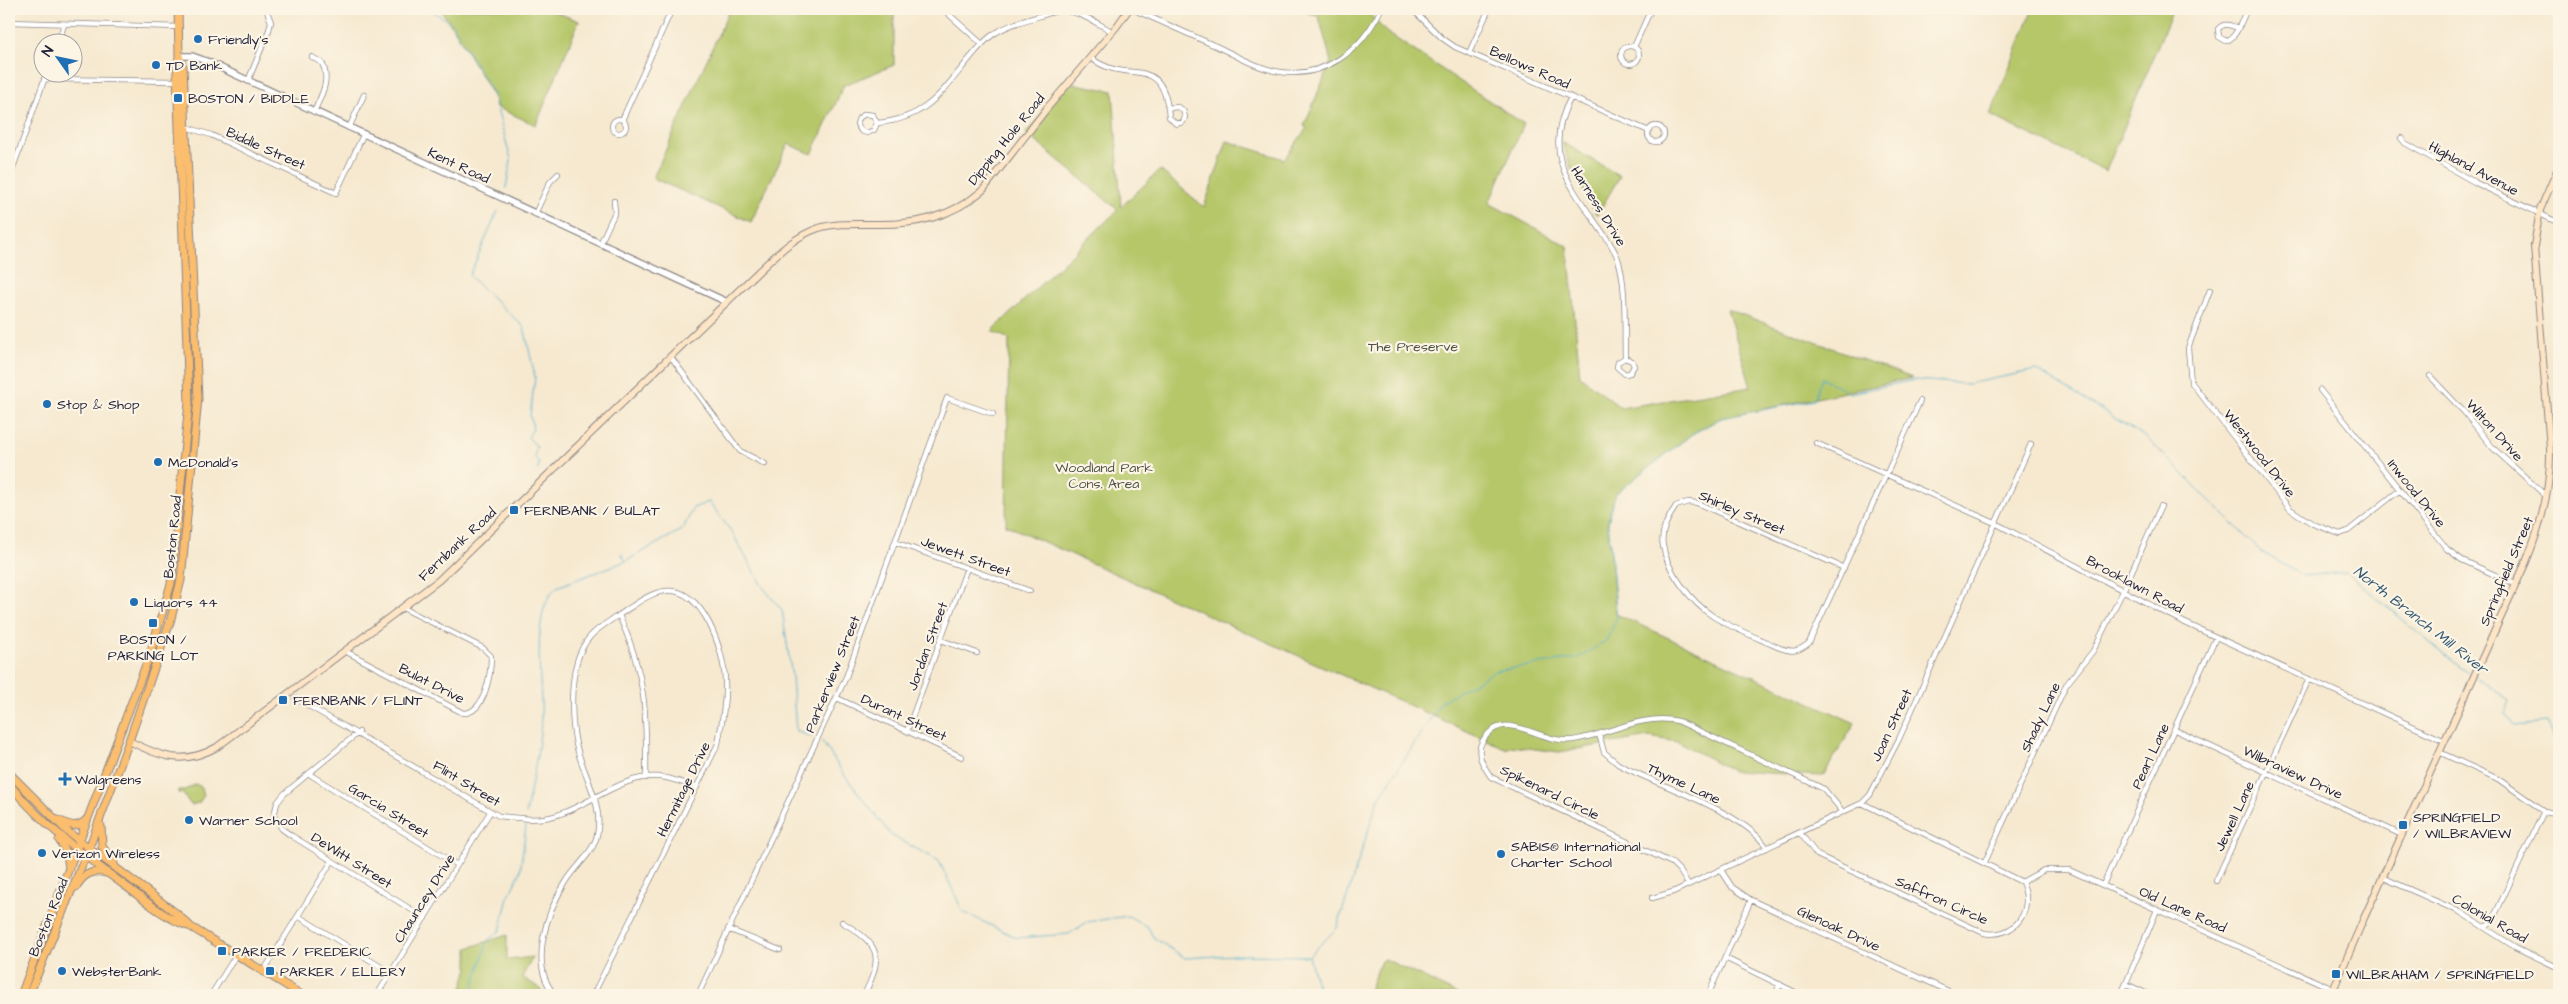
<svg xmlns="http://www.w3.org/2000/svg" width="2568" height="1004" font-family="'Architects Daughter',sans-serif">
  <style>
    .green { fill: #b6c76a; stroke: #6c7452 }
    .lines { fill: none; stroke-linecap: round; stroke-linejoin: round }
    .stream { stroke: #4cabcb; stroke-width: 1 }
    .minor-casing { stroke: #8c8686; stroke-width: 6 }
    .tertiary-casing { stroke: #8c8686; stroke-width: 8 }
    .secondary-casing { stroke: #8c8686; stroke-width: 8 }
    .primary-casing { stroke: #8c8686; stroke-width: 9 }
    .minor { stroke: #fff; stroke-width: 4.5 }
    .tertiary { stroke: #fff; stroke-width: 5.5 }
    .secondary { stroke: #fde5c5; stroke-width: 6 }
    .primary { stroke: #fbbd6e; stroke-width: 7 }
    .poi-dot { fill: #1f6fb2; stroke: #fcf5e5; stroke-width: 2 }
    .labels { text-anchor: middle; stroke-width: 4.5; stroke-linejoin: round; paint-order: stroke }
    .poi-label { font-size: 14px; fill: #22223b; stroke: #fcf5e5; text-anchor: start }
    .street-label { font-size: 14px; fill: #22223b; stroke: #fcf5e5 }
    .park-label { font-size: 14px; fill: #4e5449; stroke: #fcf5e5 }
    .water-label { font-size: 15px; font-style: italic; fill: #335975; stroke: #fcf5e5 }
  </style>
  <rect width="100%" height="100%" fill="#fcf5e5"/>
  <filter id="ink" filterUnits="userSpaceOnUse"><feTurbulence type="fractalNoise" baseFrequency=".02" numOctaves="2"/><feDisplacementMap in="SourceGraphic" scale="10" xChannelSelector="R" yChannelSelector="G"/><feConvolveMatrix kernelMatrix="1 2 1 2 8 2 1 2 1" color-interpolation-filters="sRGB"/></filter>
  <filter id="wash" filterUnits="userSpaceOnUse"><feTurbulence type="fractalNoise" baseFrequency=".0096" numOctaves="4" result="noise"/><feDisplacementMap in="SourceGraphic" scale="20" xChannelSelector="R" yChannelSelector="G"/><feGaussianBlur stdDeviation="1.12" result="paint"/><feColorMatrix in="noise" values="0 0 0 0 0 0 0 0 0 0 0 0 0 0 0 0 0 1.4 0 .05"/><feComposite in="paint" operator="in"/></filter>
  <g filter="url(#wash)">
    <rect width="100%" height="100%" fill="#f6e9d0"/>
    <path class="green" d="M440,9h107l32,12 -43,104 -40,-18 -2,-9 -38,-66z
      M730,9h164v56l-50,20 -32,69 -24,-10 -37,78 -98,-44z
      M1300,9h65l21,23 138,92 -35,79 79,43 12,130 41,32 130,-21 -24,-78 185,69 -191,40 -29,16 -77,60 -7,28 8,92 239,109 -32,53 -90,-5 -55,-29 -29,-5 -90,15 -48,-6 -4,3 -501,-224 3,-186 -17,-8 126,-121 -92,-77 44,-50 43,8 8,116 39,-37 44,37 23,-66 57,18 23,-31 -3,-2 27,-65 -12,-44z
      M2033,9h140l-67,162 -116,-56z
      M1562,142l58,34 -23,39 -25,-44z
      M196,784l5,3 3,8 -5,8 -8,2 -8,-11 -5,-1v-3h7z
      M507,935v25l26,-3 -11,20 19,12v6h-81l8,-27v-20z
      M1385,959l74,36h-92l14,-34z"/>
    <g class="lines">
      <path class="stream" d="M430,9l22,15 42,73 17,63 -5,28
        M498,211l-29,65 55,51 11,50 -5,39 3,13 -5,8 9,10 -3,9 5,6 -1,8
        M622,554l3,6
        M2477,678l33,22 -5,14 9,12 33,-3 12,24
        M822,741l23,35 46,59 48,26 24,51 54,26 52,-4 18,-12 41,-6 20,11 5,10 32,21 49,-3 75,1 28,-28 41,-128 64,-99 53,-30 83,-13 28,-17 11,-23 -9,-96 7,-28 77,-60 29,-16 93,-18 8,-22 28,15 65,-13 53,4 68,-14 111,68 113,113 43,25 43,-4 107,90 19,13
        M526,814c5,-31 14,-64 15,-95 2,-34 -12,-109 16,-132l69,-26 57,-32 10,-21 16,-6 22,29 31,55 20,24 10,67 4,54 16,6
        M1309,957l11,38
        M471,995l17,-55 12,-9 8,-34 12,-24 6,-47"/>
    </g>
  </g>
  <g filter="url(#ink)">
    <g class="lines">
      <g class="minor-casing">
        <path id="minor" d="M943,9l39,35
          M1132,9c28,12 56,25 84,37 19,9 39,21 59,25 49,10 87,-21 106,-62
          M1412,9l30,29 13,9 194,84
          M9,17l3,-8
          M9,22l170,5
          M2238,28c-8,-3 -14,-6 -20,1l1,8 7,4c11,-3 16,-22 21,-32
          M58,42l6,-17
          M1621 55a9 9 0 1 1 18 0a9 9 0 1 1-18 0Z
          M1634,47l17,-38
          M1469,53l20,-44
          M312,57l10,6c9,17 -1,33 -8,49
          M1091,58c38,29 72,-8 78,59l7,7 7,-2 2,-5 -2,-7 -5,-3 -10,1
          M44,79l133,2
          M248,81l21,-51 2,-8 -5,-13
          M1571,97c-29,54 -4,85 27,129 7,10 16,21 20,33 9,27 6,70 7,99l-7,4 -1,5 8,7 5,-1 4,-7 -2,-5 -7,-3
          M612 126a7 7 0 1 1 14 0a7 7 0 1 1-14 0Z
          M622,120l50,-111
          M877,123l-3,7 -7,3 -6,-2 -4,-7 2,-6 6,-4 8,1 4,8c49,-4 64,-30 93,-65 7,-8 13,-16 21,-22 18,-14 47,-18 68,-26 20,1 36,12 54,22
          M1648 134a8 8 0 1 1 16 0a8 8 0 1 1-16 0Z
          M186,127l25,8 125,58 27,-58
          M349,128l15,-33
          M2401,138l4,5 71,40 83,40
          M9,179l38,-107
          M535,214l15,-32 8,-8
          M600,244l15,-32 -1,-11
          M2210,290l-22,58 3,34 99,127 23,15 27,10 8,-3 52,-41
          M671,357l69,94 25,13
          M2430,376l35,37 28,35 53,48
          M2320,390l127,159 15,11 53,24
          M1816,443l181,81 186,98 262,119
          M895,542l135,49
          M1844,568l-147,-65 -9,-1 -12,4c-8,12 -16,26 -13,40 4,25 29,57 51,71 20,12 44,21 66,31 13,5 19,3 29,-5l111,-242
          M619,615c27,60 28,98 27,163
          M941,640l36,13
          M345,651l118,62c22,1 28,-40 28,-57l-8,-8 -80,-40
          M295,698l204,118c21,2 41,6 61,-2 32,-11 64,-40 100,-37 12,1 25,7 37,10
          M837,698l125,59
          M2175,730l227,105
          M907,731l60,-163
          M359,732l-75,62 -7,9 -3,13 8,13 10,7 133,82
          M1599,734l5,18 14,12c40,22 126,47 149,84
          M2439,752l59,27 46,32
          M309,774l148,91
          M1800,833l17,22 167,78c31,6 51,-23 38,-51l-160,-79
          M1985,862l81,-177 27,-34 30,-60 38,-85
          M1721,870l11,17 19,13 206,95
          M2382,877l78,35 55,35 44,21
          M2216,881l93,-202
          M2022,882l22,-12h25l264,119
          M1688,884l-8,-13 -8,-8 -181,-86c-7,-10 -16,-23 -9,-35 22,-38 57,3 91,-2 35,-5 69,-27 105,-19l146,68 19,23
          M2103,885l113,-248
          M1652,898l21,-6 189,-89 8,-8 29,-56 132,-295
          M298,916l93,57
          M842,922c38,23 42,33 22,73
          M2485,927l7,-6 52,-110 15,3
          M728,929l52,21
          M1725,958l76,37
          M263,972l69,-111
          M2126,984l24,11
          M211,995l25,-40
          M377,995l113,-183
          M555,995c-27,-30 -8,-84 11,-113 9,-15 25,-27 30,-43 9,-29 -9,-58 -17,-84 -9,-27 -10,-79 2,-104 9,-21 27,-28 44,-40 12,-8 25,-18 40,-20 38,-5 59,60 60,89 1,22 -3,42 -7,64l-125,251
          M698,995l148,-318 101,-279 46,16
          M1708,995l43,-95
          M1775,995l5,-11
          M2121,995l36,-85"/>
      </g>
      <g class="tertiary-casing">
        <path id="tertiary" d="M179,56h13l14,5 521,241"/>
      </g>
      <g class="secondary-casing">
        <path id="secondary" d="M129,741c33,16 54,25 88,6l222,-167 321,-310c18,-17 35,-34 59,-42 17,-5 36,-4 54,-4 42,1 78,-6 110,-34l65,-83 69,-81 12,-17
          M2331,995l33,-77 162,-356c15,-36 25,-73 24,-113l-16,-203 6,-36 19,-44"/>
      </g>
      <g class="primary-casing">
        <path id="primary" d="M9,773l59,59 108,81 15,14 111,68
          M9,784c34,41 75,72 118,103 19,14 38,31 61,39
          M58,820c11,5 20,10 30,-2
          M101,826l1,20 12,18
          M59,840l8,13 2,16
          M76,887c7,-12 16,-18 30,-14
          M21,995l129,-341 21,-70 18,-181 -12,-330 2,-17 -1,-47
          M29,995l63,-155 37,-99 41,-119 11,-42 17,-182 -15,-331 -4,-11"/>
      </g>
      <use href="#minor" class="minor"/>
      <use href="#tertiary" class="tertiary"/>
      <use href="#secondary" class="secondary"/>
      <use href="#primary" class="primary"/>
    </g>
  </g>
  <g class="poi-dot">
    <circle cx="198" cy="39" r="5"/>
    <circle cx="156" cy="65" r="5"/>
    <rect x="173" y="93" width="10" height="10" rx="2.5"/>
    <circle cx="47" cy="404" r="5"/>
    <circle cx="158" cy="462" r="5"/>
    <rect x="509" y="505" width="10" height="10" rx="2.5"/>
    <circle cx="134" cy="602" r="5"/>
    <rect x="148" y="618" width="10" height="10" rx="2.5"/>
    <rect x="278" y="695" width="10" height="10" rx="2.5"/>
    <path d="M62.5 771.5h5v5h5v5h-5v5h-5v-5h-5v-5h5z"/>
    <circle cx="189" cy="820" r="5"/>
    <rect x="2398" y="820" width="10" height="10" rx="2.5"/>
    <circle cx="42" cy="853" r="5"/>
    <circle cx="1501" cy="854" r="5"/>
    <rect x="217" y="946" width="10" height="10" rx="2.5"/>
    <circle cx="62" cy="971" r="5"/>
    <rect x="265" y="966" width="10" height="10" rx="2.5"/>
    <rect x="2331" y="969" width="10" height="10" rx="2.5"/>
  </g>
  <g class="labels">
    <g class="poi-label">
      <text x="208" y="44">Friendly's</text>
      <text x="166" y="70">TD Bank</text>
      <text x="188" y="103">BOSTON / BIDDLE</text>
      <text x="57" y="409">Stop &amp; Shop</text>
      <text x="168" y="467">McDonald's</text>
      <text x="524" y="515">FERNBANK / BULAT</text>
      <text x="144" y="607">Liquors 44</text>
      <text x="153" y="644" text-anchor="middle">BOSTON /<tspan x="153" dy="16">PARKING LOT</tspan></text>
      <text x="293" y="705">FERNBANK / FLINT</text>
      <text x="75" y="784">Walgreens</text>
      <text x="2413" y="822">SPRINGFIELD<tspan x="2413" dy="16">/ WILBRAVIEW</tspan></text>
      <text x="199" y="825">Warner School</text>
      <text x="1511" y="851">SABIS® International<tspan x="1511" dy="16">Charter School</tspan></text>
      <text x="52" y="858">Verizon Wireless</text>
      <text x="232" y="956">PARKER / FREDERIC</text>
      <text x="72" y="976">WebsterBank</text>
      <text x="280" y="976">PARKER / ELLERY</text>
      <text x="2346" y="979">WILBRAHAM / SPRINGFIELD</text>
    </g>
    <g class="street-label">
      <text transform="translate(1530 67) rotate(24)" y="5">Bellows Road</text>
      <text transform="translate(1006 139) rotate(-51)" y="5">Dipping Hole Road</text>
      <text transform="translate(266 148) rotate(24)" y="5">Biddle Street</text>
      <text transform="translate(459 165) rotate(25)" y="5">Kent Road</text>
      <text transform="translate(2474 168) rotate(28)" y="5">Highland Avenue</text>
      <text transform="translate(1599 206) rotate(58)" y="5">Harness Drive</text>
      <text transform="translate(2495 430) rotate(48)" y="5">Wilton Drive</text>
      <text transform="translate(2260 453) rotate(52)" y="5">Westwood Drive</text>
      <text transform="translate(2417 493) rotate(51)" y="5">Inwood Drive</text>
      <text transform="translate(1742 512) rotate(23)" y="5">Shirley Street</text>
      <text transform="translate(172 537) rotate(-84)" y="5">Boston Road</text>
      <text transform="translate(457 544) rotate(-43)" y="5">Fernbank Road</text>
      <text transform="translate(966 556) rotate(20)" y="5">Jewett Street</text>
      <text transform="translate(2506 571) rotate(-67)" y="5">Springfield Street</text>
      <text transform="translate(2135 584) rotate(28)" y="5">Brooklawn Road</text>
      <text transform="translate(927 646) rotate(-70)" y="5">Jordan Street</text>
      <text transform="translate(832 674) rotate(-68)" y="5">Parkerview Street</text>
      <text transform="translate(432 683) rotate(27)" y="5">Bulat Drive</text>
      <text transform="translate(904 717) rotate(25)" y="5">Durant Street</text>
      <text transform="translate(2040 717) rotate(-65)" y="5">Shady Lane</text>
      <text transform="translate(1891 725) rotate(-65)" y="5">Joan Street</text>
      <text transform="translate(2150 756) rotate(-65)" y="5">Pearl Lane</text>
      <text transform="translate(2293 772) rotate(25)" y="5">Wilbraview Drive</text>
      <text transform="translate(467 783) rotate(31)" y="5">Flint Street</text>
      <text transform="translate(1684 783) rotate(25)" y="5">Thyme Lane</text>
      <text transform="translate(683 789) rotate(-64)" y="5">Hermitage Drive</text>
      <text transform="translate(1550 792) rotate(26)" y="5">Spikenard Circle</text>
      <text transform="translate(389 810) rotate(32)" y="5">Garcia Street</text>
      <text transform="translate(2234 816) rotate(-65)" y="5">Jewell Lane</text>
      <text transform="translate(352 860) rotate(32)" y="5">DeWitt Street</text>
      <text transform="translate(424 898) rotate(-58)" y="5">Chauncey Drive</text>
      <text transform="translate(1942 900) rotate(24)" y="5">Saffron Circle</text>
      <text transform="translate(2183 909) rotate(24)" y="5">Old Lane Road</text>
      <text transform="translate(48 917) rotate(-68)" y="5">Boston Road</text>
      <text transform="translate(2490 918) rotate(30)" y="5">Colonial Road</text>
      <text transform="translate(1839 928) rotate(25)" y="5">Glenoak Drive</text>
    </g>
    <g class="park-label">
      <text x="1413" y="351">The Preserve</text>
      <text x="1104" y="472">Woodland Park<tspan x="1104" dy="16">Cons. Area</tspan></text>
    </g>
    <g class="water-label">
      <text transform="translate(2421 620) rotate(38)" y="5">North Branch Mill River</text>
    </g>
  </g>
  <rect width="2568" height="1004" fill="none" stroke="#fcf5e5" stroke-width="30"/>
  <g transform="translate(58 58) rotate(303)"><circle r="24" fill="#fcf5e5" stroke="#a5a1a1"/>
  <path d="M0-4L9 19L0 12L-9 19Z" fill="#1f6fb2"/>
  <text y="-8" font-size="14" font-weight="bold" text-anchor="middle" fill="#22223b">N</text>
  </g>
</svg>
